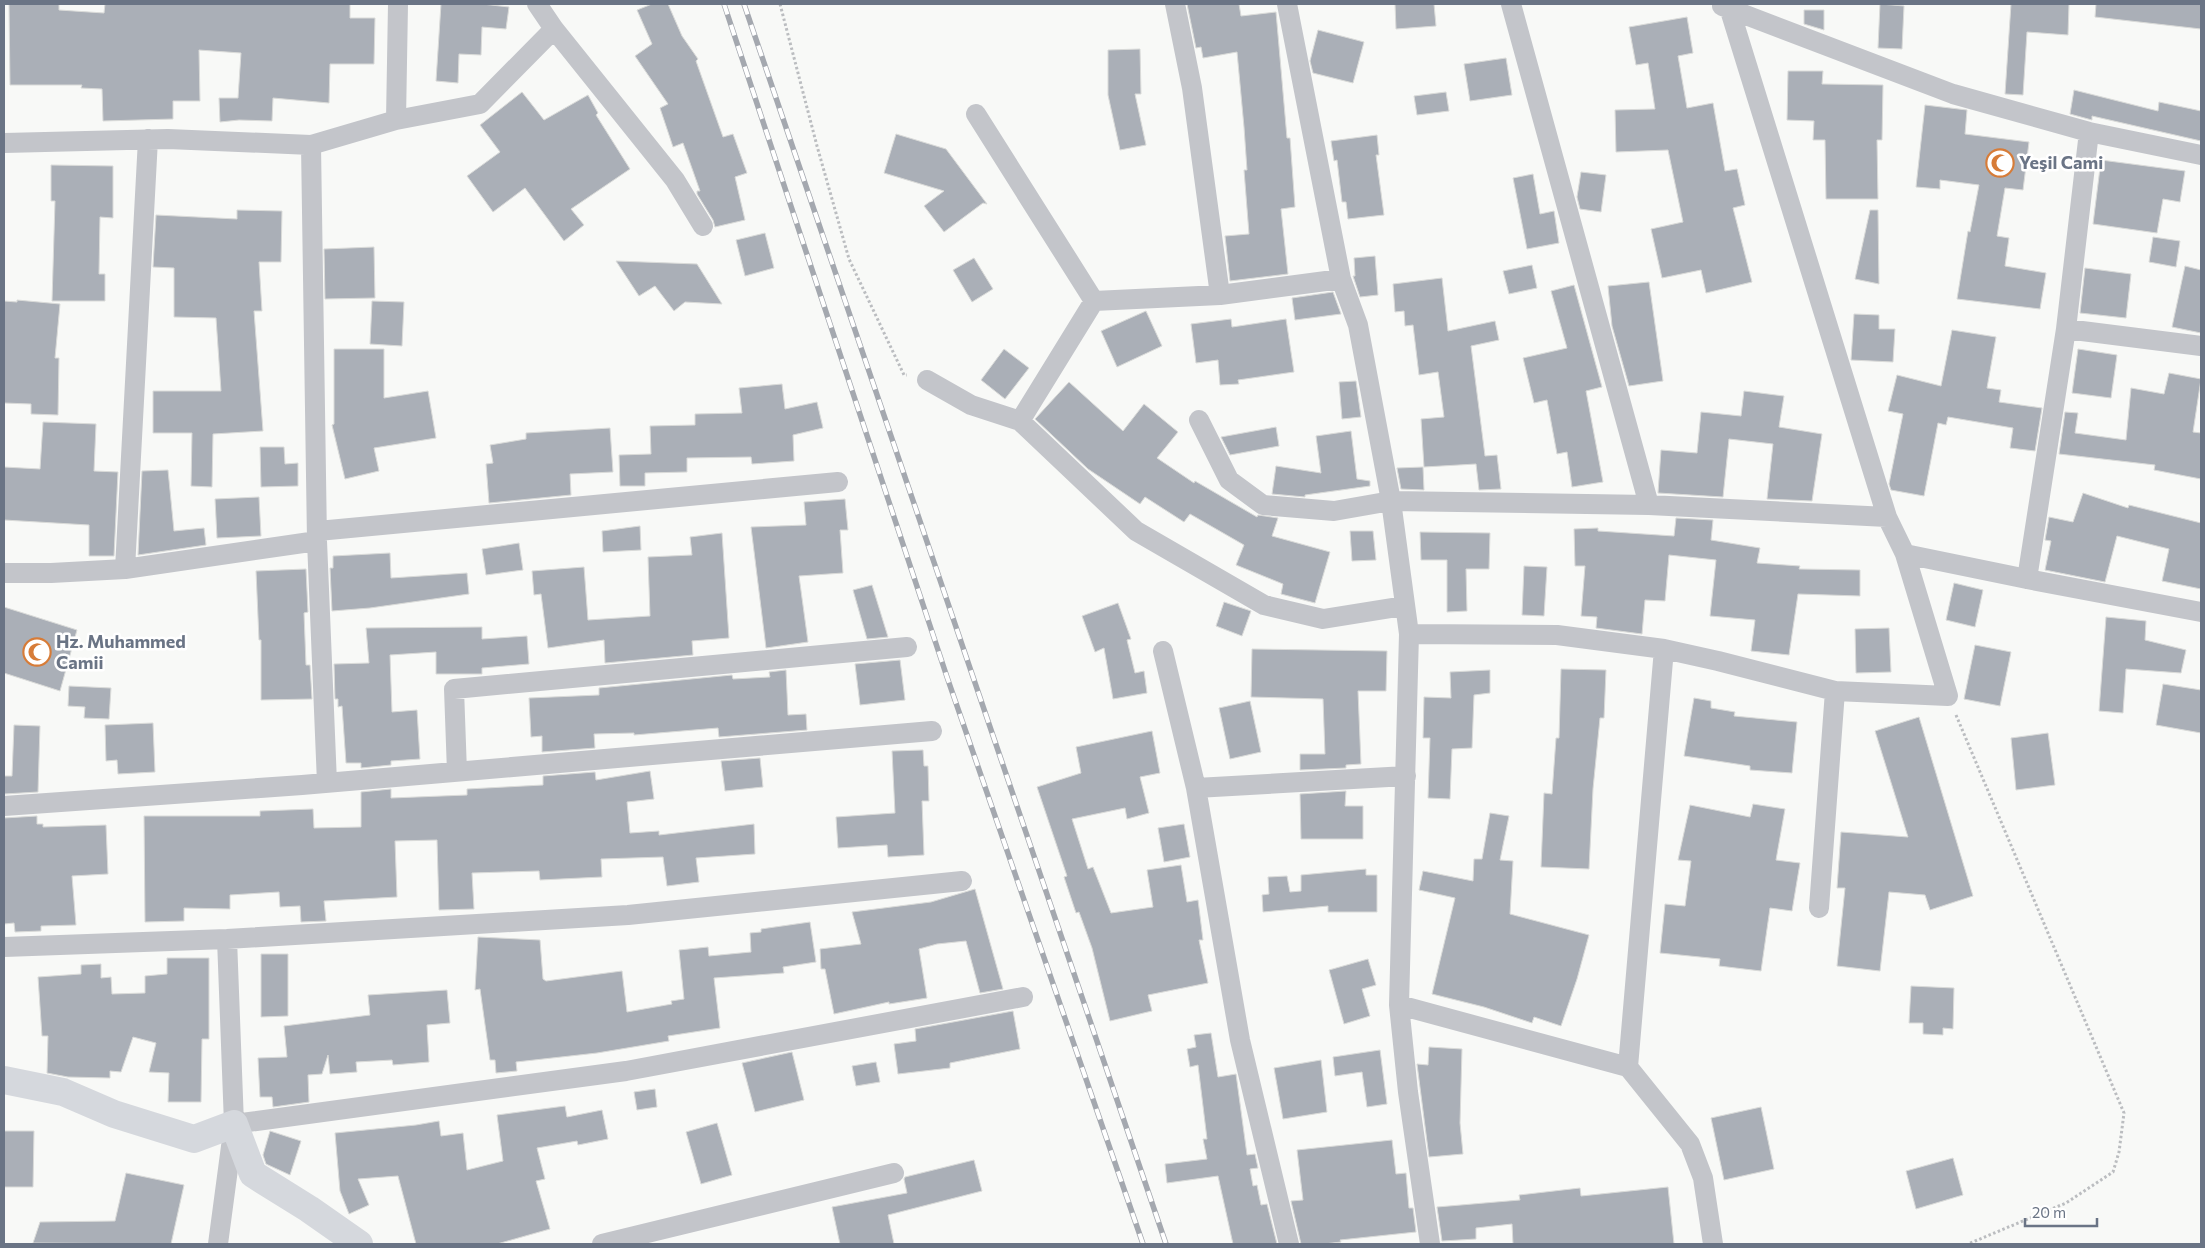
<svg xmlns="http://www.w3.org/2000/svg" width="2205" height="1248" font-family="Commissioner,sans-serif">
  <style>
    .building { fill: #aaafb7; stroke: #dadbd9 }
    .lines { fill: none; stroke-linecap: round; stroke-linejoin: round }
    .path { stroke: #bbbdc0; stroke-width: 3; stroke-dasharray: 2.5 2.5; stroke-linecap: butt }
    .street { stroke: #c3c5ca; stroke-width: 20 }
    .secondary { stroke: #d5d8dd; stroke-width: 28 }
    .rail-casing { stroke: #a4a8af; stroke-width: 5.5 }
    .rail { stroke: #fff; stroke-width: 4; stroke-dasharray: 11; stroke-linecap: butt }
    .labels { text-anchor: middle; stroke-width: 5; stroke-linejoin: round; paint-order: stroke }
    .poi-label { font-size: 18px; font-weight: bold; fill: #6a7485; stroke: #fff; text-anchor: start }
  </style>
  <rect width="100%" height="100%" fill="#f8f9f7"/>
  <path class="building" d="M9,4h50v6l45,3 1,-9h245v14h25l-1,46h-44l-1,39 -56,-5 -1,23 -33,-1 -19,2 -1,-24h19l3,-45 -42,-3 1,51h-27v18l-70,2 -1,-32 -21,-1 1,-3h-72z
    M441,4h41l27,3 -3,22 -24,-2 -1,28 -22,-1 -1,29 -22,-2z
    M652,4h16l14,32 16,23 -2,2 27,76 10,-3 14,39 -12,4 10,43 -30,7 -2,-7 -16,-26v-3h3l-17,-48 -10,4 -13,-39 8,-4 -33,-48 17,-12 -15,-34z
    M1187,4h52l2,12 35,-4 11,126h3l5,69 -14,2 7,65 -58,7 -5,-45 24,-2 -5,-64h3l-3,-43 -7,-75 -34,6 -2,-11 -5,1z
    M1395,4h39l2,22 -40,3z
    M1880,4l24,2 -2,43 -24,-1z
    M2011,4h58l-1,31 -41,-3 -4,63 -18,-1z
    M2096,4h105v25l-106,-12z
    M1804,10h20v20l-20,-6z
    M1687,17l6,36 -15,3 9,52 26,-5 12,68 12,-2 8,36 -12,3 19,74 -46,11 -5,-23 -39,8 -11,-49 32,-7 -15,-72 -52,2 -1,-42 40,-1 -7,-46 -12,2 -7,-38z
    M1318,30l46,12 -11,41 -40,-10 -3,-12z
    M1140,49l1,45h-6l11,51 -26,5 -12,-55v-45z
    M1506,58l6,37 -42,6 -6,-37z
    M1788,71h35l-1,13 61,1 -1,55h-5l1,59h-52l-1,-59h-12l1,-19 -27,-1z
    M2074,90l84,21 1,-9 42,9v30l-109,-25v4l-22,-6z
    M522,92l22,28 44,-25 10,18 -2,2 34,54 -59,40 13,16 -20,16 -39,-53 -32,24 -26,-36 33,-24 -20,-27z
    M1446,92l3,19 -32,4 -3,-19z
    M1925,105l42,5 -2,24 64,8 -6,48 -18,-2 -8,48 12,2 -4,28 41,7 -6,36 -83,-10 11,-68 2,1 9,-47 -39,-5v9l-24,-2z
    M896,134l50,15 41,55 -4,-1 -39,29 -20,-26 20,-15 -60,-18z
    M1377,135l2,20h-3l8,60 -36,4 -2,-17h-4l-5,-42 -3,1 -3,-20z
    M2101,160l84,11 -5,31 -17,-3 -6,34 -64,-9z
    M51,165l62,1v52l-13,-1 -1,57h6v27h-53l3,-100h-4z
    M1581,172l25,3 -5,37 -21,-3 -3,-12z
    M1533,174l7,40 14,-3 5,32 -32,6 -14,-71z
    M237,210l45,1 -1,51h-22l3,49h-8l9,120 -50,3 -1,53 -21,-1 1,-53h-39v-42h68l-5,-73 -42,-1v-49l-21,-1 3,-52 81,4z
    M1870,210h8l1,74 -24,-5z
    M765,233l9,35 -29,8 -9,-36z
    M2153,237l27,4 -4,26 -27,-5z
    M374,247l1,51 -50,1 -1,-50z
    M1375,256l3,39 -18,2 -7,-21h2l-1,-18z
    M974,258l19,31 -21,13 -19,-32z
    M616,261l81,3 25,40 -37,-2 -11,9 -19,-25 -16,10z
    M1532,265l5,23 -28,6 -6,-23z
    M2185,266l16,4v63l-29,-6z
    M2085,268l46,6 -5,44 -46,-5z
    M1442,278l6,53 47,-10 4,19 -28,6 14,110 12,-1 4,34 -22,1 -3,-26 -52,3 -3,-48 23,-2 -6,-45 -19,3 -6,-50 -8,1 -1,-15 -9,1 -2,-28z
    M1649,282l14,99 -34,5 -17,-60 -4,-40z
    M1574,285l28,102 -16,4 17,91 -31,5 -5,-35 -10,2 -10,-54 -13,3 -11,-45 44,-10 -16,-57z
    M1333,292l8,22 -46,6 -3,-22z
    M17,300l43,4 -5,54h4l-1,57 -27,-1v-10l-27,-1v-102l13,1z
    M372,301l32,1 -2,44 -32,-2z
    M1146,311l16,35 -45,21 -16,-36z
    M1854,314l25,1v14h16l-2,33 -42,-2z
    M1231,319l1,8 54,-8 8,53 -56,8 1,4 -19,1 -2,-25 -22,3 -5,-39z
    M1952,330l44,7 -9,51 14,2 -2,12 43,6 -7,43 -25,-3 3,-20 -65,-11 -2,8 -8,-2 -14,73 -33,-6 -2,-6 14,-70 -15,-3 9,-36 44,11z
    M334,349h50v49l44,-7 8,47 -62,10 5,23 -34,8 -13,-54 2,-1z
    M1004,349l25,19 -24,31 -24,-19z
    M2078,349l39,6 -6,43 -39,-5z
    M2169,373l32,6 -8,53 8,1v46l-47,-9 1,-5 -96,-11 6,-42 13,1 -3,20 51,7 5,-52 33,6z
    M1356,381l5,36 -19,2 -3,-37z
    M1069,382l54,49 21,-27 34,28 -21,26 37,25 1,-2 62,36 1,-2 20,3 -6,18 58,16 -15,51 -34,-9 2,-10 -47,-19 8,-20 -54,-31 -6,8 -39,-25 -5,7 -52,-35 -53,-50z
    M782,384l3,25 32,-7 6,26 -30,7 1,26 -42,3 -1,-7 -64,1v14l-42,1v13h-25l-1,-31 32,-1 -1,-28 45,-1v-11l47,-1 -3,-25z
    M1744,391l40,5 -5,31 43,7 -10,67 -45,-2 6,-55 -44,-5 -6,58 -65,-4 3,-43 36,3 4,-41 40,4z
    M43,422l53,2 -2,47 24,1 -4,84h-25v-31l-85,-5v-53l36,2z
    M1276,427l3,19 -49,9 -9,-18z
    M610,428l3,44 -43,2 1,21 -82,8 -3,-39 7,-1 -3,-18 36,-6v-6z
    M1351,431l6,48 13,2v5l-65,9v2l-33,-3 4,-28 45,7 -5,-37z
    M260,447h24l1,17 13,-1v23l-37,1z
    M1423,467l1,23 -23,-1 -4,-21z
    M168,470l6,61 30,-3 2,17 -68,10 4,-84z
    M2083,493l45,15 1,-3 72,18v66l-39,-8 7,-32 -52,-13 -12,46 -60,-12 6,-29 -6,-1 4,-23 24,5z
    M259,497l2,39 -44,2 -2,-39z
    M845,499l3,31h-8l3,43 -44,3 9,66 -42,6 -15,-121 55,-2 -2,-23z
    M1676,518l37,2 -2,20 49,8 -3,15 43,3 -1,3 61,1v26l-62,-2 -9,61 -38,-4 4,-31 -45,-4 6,-56 -47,-5 -4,46 -20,-1 -3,34 -46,-6 1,-11 -16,-1 4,-50h-10l-1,-37 24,-1v3l76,5z
    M640,526l1,24 -38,2 -1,-21z
    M1350,531h23l3,29 -24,1z
    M1420,532l70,1 -1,36h-23l1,42 -20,1v-52h-26z
    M722,533l7,105 -37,3 1,14 -88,8 -1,-23 -56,8 -7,-54 -7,1 -2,-24 52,-4 4,53 62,-4 -2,-59 44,-2 -2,-18z
    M519,543l4,27 -37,5 -4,-26z
    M390,553l1,25 76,-5 2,21 -99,14 -38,3 -2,-43h3v-12z
    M1524,566l23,1 -3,49 -22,-1z
    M306,569l2,43 -4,1 2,52h4l2,34 -51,1v-60h-2l-3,-69z
    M1954,583l29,7 -8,37 -29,-7z
    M872,585l16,52 -21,2 -14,-49z
    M1224,602l27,9 -9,25 -26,-10z
    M1118,603l13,36 -4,1 8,33 9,-2 3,22 -34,6 -9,-51 -9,4 -13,-36z
    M4,607l73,23 -17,61 -56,-18z
    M2106,617l40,4 -1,19 41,10 -5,23 -55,-4 -3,44 -24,-2z
    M482,627v12l45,-3 2,28 -47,4v6h-46v-22l-46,3 2,57 25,-2 3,49 -29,2v4l-30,3v-5h-15l-4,-57 -4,1v-8h-3l-1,-35 35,-1 -3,-35z
    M1889,628l2,44 -35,1 -1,-44z
    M1975,645l36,7 -11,54 -36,-7z
    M1252,649l135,2 -1,40h-28l3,73 -15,1v3l-46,2v-16h25l-2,-55 -72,-2z
    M900,660l5,40 -45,5 -5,-41z
    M1561,669l45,1 -2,48h-4l-7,71 -4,80 -48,-2 3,-74 8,1 4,-56h3z
    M786,670l2,45 18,-1 1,16 -88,7 -1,-9 -84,7v-2l-40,1 1,14 -53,4v-16l-11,1 -2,-39 70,-3v-7l133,-13 1,4 37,-2 -1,-5z
    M1490,670v23l-16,2 -2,53 -20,1 -2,50 -22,-1 2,-60h-7l1,-41 27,1 -1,-26z
    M2163,684l38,6v43l-45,-8z
    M69,686l42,2 -2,31 -25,-1 1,-11 -17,-1z
    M1694,698l17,3v7l24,4 -1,4 63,6 -5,51 -42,-3v-4l-66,-10z
    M1250,701l11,51 -31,7 -11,-51z
    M1919,717l54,179 -43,14 -5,-15 -36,-3 -9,79 -43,-5 8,-78h-8l4,-56 67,5 -33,-106z
    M153,723l2,49 -37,2 -1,-14 -11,1 -1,-36z
    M14,725l26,1 -2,66 -34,2v-18h8z
    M1152,731l8,42 -20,4 9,36 -22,6 -2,-11 -53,11 16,50 5,-2 18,46 42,-6 -6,-37 34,-5 6,37 11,-2 5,40h-4l9,43 -60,12 4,16 -42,10 -18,-73 -13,-36 -3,1 -12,-36 3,-1 -30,-89 44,-14 -5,-26z
    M2048,733l7,52 -39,5 -5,-52z
    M923,750l1,16h4l1,35h-7l2,54 -36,2 -1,-12 -49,3 -2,-31 59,-4 -3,-62z
    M760,758l3,29 -38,4 -4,-30z
    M650,771l4,28 -27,3 3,31 29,-2v4l95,-11 1,30 -59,4 3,24 -32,4 -4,-29 -62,2 1,18 -62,3 -1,-9 -67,2 2,36 -35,1 -2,-70 -42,1 2,56 -73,4 2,20 -25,1 -1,-16 -20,1 -1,-15 -49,3v14l-46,-1v13l-39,1 -1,-106h116v-5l53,-2 1,19 47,-1v-35l30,-3v9l76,-3v-6l76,-4v-9l52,-4 1,8z
    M1346,791l-1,15h18v33h-62l-1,-45z
    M1753,804l32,5 -9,51 24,3 -8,48 -22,-3 -9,63 -42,-5 1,-7 -60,-6 5,-49 20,2 6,-45 -13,-1 12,-55 60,12z
    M1490,813l19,3 -9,44 13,1 -3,53 79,21 -12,44 -16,47 -27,-9 -2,6 -48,-16 -52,-13 23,-96 -36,-8 4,-19 50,10 1,-22h8z
    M37,816v8h6v3l63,-2 2,49 -36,2 4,49 -35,1v5l-26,1 -1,-9 -10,1v-106z
    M1184,824l6,33 -26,5 -6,-34z
    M1366,869v6h11v37h-49v-6l-65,6 -1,-17 7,-1 -1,-17 19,-1 3,16 11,-1v-16z
    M975,889l28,100 -23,4 -14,-52 -29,3 -18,5 8,49 -38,6v-2l-55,12 -9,-45h-4l-1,-20 41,-5 -9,-32 79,-10z
    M810,922l6,40 -33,5 1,6 -70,5 6,50 -52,8 1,5 -72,12 -81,9 1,9 -21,2 -1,-13h-5l-10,-71 -5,1 3,-53 62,3 3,39 3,2 76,-10 5,41 45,-8 -1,-3 13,-2 -5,-49 29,-3 1,9 42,-4 -1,-19 11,-1v-3z
    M261,954h27v62l-27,1z
    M167,958h42v81h-7l-1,63h-33l1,-29 -20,-1 7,-29 -23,-6 -12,35 -11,-1v7l-42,-1 -21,-4 1,-37h-6l-4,-59 43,-3v-9l20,-1v14l10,-1 1,17 33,-1v-17l22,-2z
    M1368,959l8,26 -14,4 8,27 -26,8 -15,-54z
    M1911,986l43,2 -1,41 -10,-1v7l-20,-1v-11h-14z
    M447,990l3,33 -23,2 2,37 -36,3 -1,-5 -36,2 1,10 -27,2 -2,-19 -6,19 -14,1 1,27 -36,5 -1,-10h-12l-2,-39 29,-1 -3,-31 86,-11 -2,-20z
    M1013,1011l7,38 -70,14v5l-52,6 -4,-30 22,-3 -1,-12z
    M1211,1033l7,44 18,-3 11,81 8,-1 3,14 -8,1 3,17 4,-1 4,20 6,-1 10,40h-44l-15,-68 -51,7 -2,-19 42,-5 -4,-20h4l-9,-74 -8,2 -3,-18 9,-2 -2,-12z
    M1429,1047l33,2 -2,74 3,31 -34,3 -12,-93 11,1z
    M1380,1050l7,54 -20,3 -5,-35 -27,4 -2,-19z
    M792,1052l12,48 -49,12 -13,-49z
    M1321,1060l6,52 -44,7 -9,-51z
    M876,1062l4,20 -24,4 -4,-20z
    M655,1089l2,18 -20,3 -3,-18z
    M565,1106l2,11 35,-7 6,29 -30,6 -1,-4 -40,7 8,31 -9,2 14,48 -53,15h-81l-18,-68 -40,3 11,26 -20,9 -9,-23 -5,-58 81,-8 23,-4 2,15 22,-3 4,37 36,-9 -6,-46z
    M1761,1107l13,62 -50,11 -13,-62z
    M717,1123l15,52 -31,9 -15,-52z
    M4,1131h30l-1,56h-29z
    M270,1131l31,10 -11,34 -24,-11 -3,-9z
    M1392,1140l4,34 10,-1 3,35h4l3,24 -76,8 1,2 -17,2h-23l-10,-43 12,-1 -6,-50z
    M1953,1158l10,37 -47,14 -10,-38z
    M974,1160l8,31 -94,24 6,29h-54l-8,-37 75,-14 -3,-14 1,-2z
    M126,1173l58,12 -13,59 -138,-1 7,-21 75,-1z
    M1668,1187l6,57h-161l-1,-20 -36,4v11l-34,2 -5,-34 83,-7 -1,-5 61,-7 1,8z"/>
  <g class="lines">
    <path class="path" d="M780,4l37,142 32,113 55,116h3
      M1956,715l168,398 -5,39 -6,20 -47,31 -98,41"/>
    <path class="street" d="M537,4l17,25 121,151 28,46
      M1175,4l17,84 28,207
      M1287,4l54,275 17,46 33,176 18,133 -10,371 9,87 22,152
      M1511,4l138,501 238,12
      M1722,6l231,88 136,38 112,23
      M976,114l118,187
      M396,120l2,-116
      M4,143l164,-4 143,6 85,-25 84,-16 74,-75
      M2066,329l23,-197
      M927,380l44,25 49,16 74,-120 126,-6 121,-16
      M1199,420l30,60 34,25 71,6 57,-10 258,4
      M1020,421l116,110 128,74 59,14 81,-13
      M318,531l520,-49
      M317,541l10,242
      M1905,554l122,25 174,33
      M125,569l23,-430
      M4,573h47l74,-4 192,-28 -6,-396
      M2027,579l39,-250 135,17
      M1409,634l148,1 107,14 54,12 117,30 113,5 -43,-142 -18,-37 -159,-513
      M1664,649l-36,418 62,77 13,34 10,66
      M1163,651l33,137 44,252 49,204
      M457,772l-3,-83 453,-42
      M1196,788l210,-12
      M4,806l298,-21 630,-54
      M1819,908l16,-217
      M4,947l223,-8 401,-24 334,-34
      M1399,1005l229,62
      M234,1124l392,-53 397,-74
      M218,1244l16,-120 -7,-185
      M602,1244l292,-71"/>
    <path class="secondary" d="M4,1080l59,12 51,22 80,25 40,-15 19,50 56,35 50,35"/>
    <g class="rail-casing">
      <path id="rail" d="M724,4l223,673 196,567
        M744,4l422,1240"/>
    </g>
    <use href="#rail" class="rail"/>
  </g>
  <defs>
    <g id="mosque-ring" transform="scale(1.4375)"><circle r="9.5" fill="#fff" stroke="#d77c38" stroke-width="1.5"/><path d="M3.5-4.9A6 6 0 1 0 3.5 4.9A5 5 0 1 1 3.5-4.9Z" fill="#d77c38"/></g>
  </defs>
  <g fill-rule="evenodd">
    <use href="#mosque-ring" x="2000" y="163"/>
    <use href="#mosque-ring" x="37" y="652"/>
  </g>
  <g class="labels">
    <g class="poi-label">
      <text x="2019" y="169">Yeşil Cami</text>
      <text x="56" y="648">Hz. Muhammed<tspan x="56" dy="21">Camii</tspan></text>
    </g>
  </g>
  <rect width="2205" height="1248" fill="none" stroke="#6a7485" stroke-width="10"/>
  <path d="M2025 1218v8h72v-8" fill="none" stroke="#6a7485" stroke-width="2.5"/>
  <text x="2032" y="1218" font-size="15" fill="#6a7485" stroke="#ffffff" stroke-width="4" paint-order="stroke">20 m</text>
</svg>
